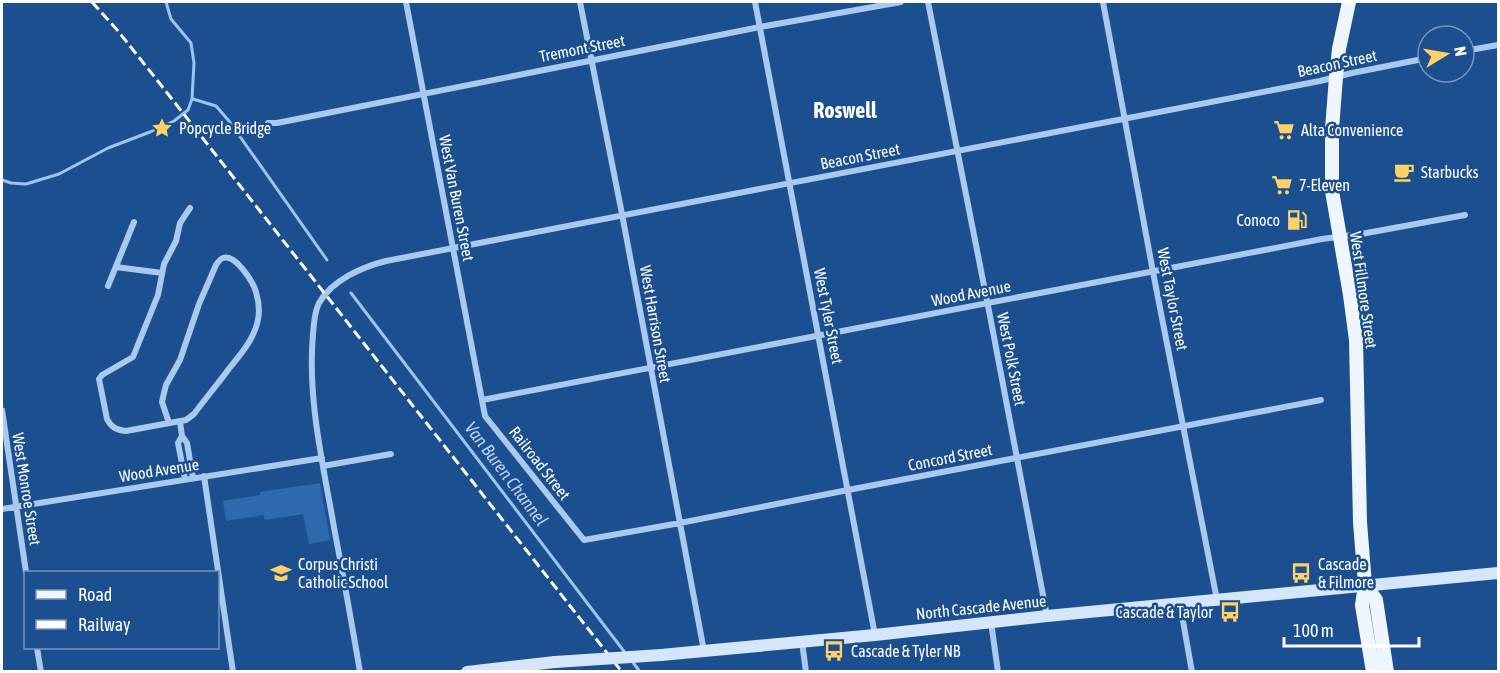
<svg xmlns="http://www.w3.org/2000/svg" width="1500" height="673" font-family="'Asap Condensed',sans-serif">
  <style>
    .green { fill: #2e69ad }
    .lines { fill: none; stroke-linecap: round; stroke-linejoin: round }
    .stream { stroke: #9cc4f0; stroke-width: 3 }
    .street { stroke: #a9c9ee; stroke-width: 6 }
    .secondary { stroke: #d6e6fa; stroke-width: 12 }
    .primary { stroke: #f0f6ff; stroke-width: 14 }
    .rail { stroke: #fff; stroke-width: 3; stroke-dasharray: 10 4.5; stroke-linecap: butt }
    .secondary-bridge { stroke: #d6e6fa; stroke-width: 12 }
    .labels { text-anchor: middle; stroke-width: 5; stroke-linejoin: round; paint-order: stroke }
    .street-label { font-size: 16px; fill: #fff; stroke: #1b4f8f }
    .poi-label { font-size: 16px; fill: #fff; stroke: #1b4f8f; text-anchor: start }
    .water-label { font-size: 18px; font-style: italic; fill: #b5d3f5; stroke: #1b4f8f }
    .district-label { font-size: 22px; font-weight: bold; fill: #fff; stroke: #1b4f8f }
  </style>
  <rect width="100%" height="100%" fill="#1b4f8f"/>
  <path class="green" d="M320,483l10,57 -21,4 -6,-30 -38,6 -2,-5 -37,6 -3,-20 37,-6v-3z"/>
  <g class="lines">
    <path class="stream" d="M193,99l23,7 13,15 98,139
      M2,180l9,3 15,1 33,-10 49,-26 42,-16 24,-11 14,-11 4,-11 2,-36 -3,-20 -20,-24 -5,-17
      M351,293l275,361
      M632,661l8,11"/>
    <path class="street" d="M406,2l79,414 99,124 96,-17 168,-33 473,-90
      M580,2l42,212 82,437
      M755,2l120,633
      M928,2l62,314 57,300
      M1103,2l50,270 64,328
      M1464,51l34,-6
      M268,123h9l483,-96 141,-25
      M116,267l46,6
      M108,286l26,-64
      M482,400l840,-161 39,-5 104,-19
      M2,410l24,162
      M180,422l2,14 5,7 6,35
      M169,423l-7,-21 2,-9 2,-8 14,-25 19,-56 17,-39c2,-3 4,-6 7,-7 12,-5 30,24 33,34 3,10 4,22 1,32 -5,18 -18,32 -29,46 -11,15 -23,29 -34,44l-8,6 -60,11c-10,-1 -15,-4 -19,-12l-8,-40 3,-4 31,-18 25,-62 6,-31 12,-23 4,-18 10,-15
      M182,436l-4,7 7,36
      M323,466l68,-12
      M204,476l29,196
      M2,509l320,-51
      M1180,604l12,68
      M991,622l7,50
      M802,642l4,30
      M37,648l4,24
      M360,672c-8,-47 -16,-93 -25,-139 -11,-65 -28,-132 -22,-199 1,-10 1,-21 6,-31 13,-23 43,-36 67,-42l934,-180 32,-8 76,-15"/>
    <path class="secondary" d="M661,655l214,-20 172,-19 451,-43
      M467,672l88,-10"/>
    <path class="primary" d="M1349,2l-10,47 -3,28 -4,52v62l18,104 6,45 4,182 5,63 -3,20 11,67
      M1365,585l11,15 11,72"/>
    <path class="rail" d="M92,2l26,29 39,49 465,592"/>
    <path class="secondary-bridge" d="M555,662l106,-7"/>
  </g>
  <defs>
    <g id="sight-bare" transform="scale(1.62)"><path d="M0-6L1.8-2.2L6-1.7L2.9 1.2L3.7 5.4L0 3.3L-3.7 5.4L-2.9 1.2L-6-1.7L-1.8-2.2Z" fill="#ffd166" stroke="#1b4f8f" stroke-width="2.5" paint-order="stroke"/></g>
    <g id="supermarket-bare" transform="scale(1.62)"><path d="M-6-5.5h2.5l.6 2H6L4.5 2H-2.5L-4.4-4H-6ZM-1.5 3.2a1.3 1.3 0 1 0 .1 0ZM3 3.2a1.3 1.3 0 1 0 .1 0Z" fill="#ffd166" stroke="#1b4f8f" stroke-width="2.5" paint-order="stroke"/></g>
    <g id="cafe-bare" transform="scale(1.62)"><path d="M-5.5-4.5H6V0H3Q3 3.5 0 3.5H-2.5Q-5.5 3.5-5.5 0ZM3-3.2v2h1.7v-2ZM-6 4.5H4V6H-6Z" fill="#ffd166" stroke="#1b4f8f" stroke-width="2.5" paint-order="stroke"/></g>
    <g id="fuel-bare" transform="scale(1.62)"><path d="M-5.5-6h7V0h2V4h1.3V-2.5L3-4.5l.8-.8L6-3V5H2.5V1h-1V6h-7ZM-4.2-4.7v3.2H.2V-4.7Z" fill="#ffd166" stroke="#1b4f8f" stroke-width="2.5" paint-order="stroke"/></g>
    <g id="school-bare" transform="scale(1.62)"><path d="M0-5L7-2L0 1L-7-2ZM-4 1L0 2.5L4 1V4Q0 6-4 4Z" fill="#ffd166" stroke="#1b4f8f" stroke-width="2.5" paint-order="stroke"/></g>
    <g id="bus-bare" transform="scale(1.62)"><path d="M-5-6H5V4H4V6H2V4H-2V6H-4V4H-5ZM-3.5-4V0h7V-4ZM-3.5 1.2v1.5H-2V1.2ZM2 1.2v1.5H3.5V1.2Z" fill="#ffd166" stroke="#1b4f8f" stroke-width="2.5" paint-order="stroke"/></g>
  </defs>
  <g fill-rule="evenodd">
    <use href="#sight-bare" x="162" y="128"/>
    <use href="#supermarket-bare" x="1284" y="130"/>
    <use href="#cafe-bare" x="1404" y="172"/>
    <use href="#supermarket-bare" x="1282" y="185"/>
    <use href="#fuel-bare" x="1297" y="220"/>
    <use href="#school-bare" x="281" y="573"/>
    <use href="#bus-bare" x="1301" y="573"/>
    <use href="#bus-bare" x="1230" y="612"/>
    <use href="#bus-bare" x="834" y="651"/>
  </g>
  <g class="labels">
    <g class="street-label">
      <text transform="translate(582 48) rotate(-11)" y="6">Tremont Street</text>
      <text transform="translate(1337 63) rotate(-12)" y="6">Beacon Street</text>
      <text transform="translate(860 156) rotate(-11)" y="6">Beacon Street</text>
      <text transform="translate(457 198) rotate(79)" y="6">West Van Buren Street</text>
      <text transform="translate(1364 290) rotate(82)" y="6">West Fillmore Street</text>
      <text transform="translate(971 293) rotate(-11)" y="6">Wood Avenue</text>
      <text transform="translate(1173 299) rotate(79)" y="6">West Taylor Street</text>
      <text transform="translate(829 316) rotate(79)" y="6">West Tyler Street</text>
      <text transform="translate(656 324) rotate(80)" y="6">West Harrison Street</text>
      <text transform="translate(1012 359) rotate(79)" y="6">West Polk Street</text>
      <text transform="translate(950 457) rotate(-11)" y="6">Concord Street</text>
      <text transform="translate(540 463) rotate(52)" y="6">Railroad Street</text>
      <text transform="translate(159 470) rotate(-9)" y="6">Wood Avenue</text>
      <text transform="translate(27 489) rotate(81)" y="6">West Monroe Street</text>
      <text transform="translate(981 607) rotate(-6)" y="6">North Cascade Avenue</text>
    </g>
    <g class="poi-label">
      <text x="179" y="134">Popcycle Bridge</text>
      <text x="1301" y="136">Alta Convenience</text>
      <text x="1421" y="178">Starbucks</text>
      <text x="1299" y="191">7-Eleven</text>
      <text x="1280" y="226" text-anchor="end">Conoco</text>
      <text x="298" y="570">Corpus Christi<tspan x="298" dy="18">Catholic School</tspan></text>
      <text x="1318" y="570">Cascade<tspan x="1318" dy="18">&amp; Filmore</tspan></text>
      <text x="1213" y="618" text-anchor="end">Cascade &amp; Taylor</text>
      <text x="851" y="657">Cascade &amp; Tyler NB</text>
    </g>
    <g class="water-label">
      <text transform="translate(506 474) rotate(53)" y="6">Van Buren Channel</text>
    </g>
    <g class="district-label">
      <text x="845" y="118">Roswell</text>
    </g>
  </g>
  <rect width="1500" height="673" fill="none" stroke="#ffffff" stroke-width="6"/>
  <rect x="24" y="571" width="195" height="78" fill="#1b4f8f" stroke="#7695bc" stroke-width="1.5"/>
  <rect x="36" y="590" width="30" height="9" fill="#f0f6ff" stroke="#7695bc" stroke-width="1.5"/>
  <text x="78" y="601" font-size="18" fill="#ffffff">Road</text>
  <rect x="36" y="620" width="30" height="9" fill="#ffffff" stroke="#7695bc" stroke-width="1.5"/>
  <text x="78" y="631" font-size="18" fill="#ffffff">Railway</text>
  <g transform="translate(1446 54) rotate(79)"><circle r="28" fill="#1b4f8f" stroke="#7695bc" stroke-width="1.5"/>
  <path d="M0-4.5L10 22L0 15L-10 22Z" fill="#ffd166"/>
  <text y="-9" font-size="16" font-weight="bold" text-anchor="middle" fill="#ffffff">N</text>
  </g>
  <path d="M1284 637v9h135v-9" fill="none" stroke="#ffffff" stroke-width="3"/>
  <text x="1293" y="637" font-size="18" fill="#ffffff" stroke="#1b4f8f" stroke-width="4.5" paint-order="stroke">100 m</text>
</svg>
